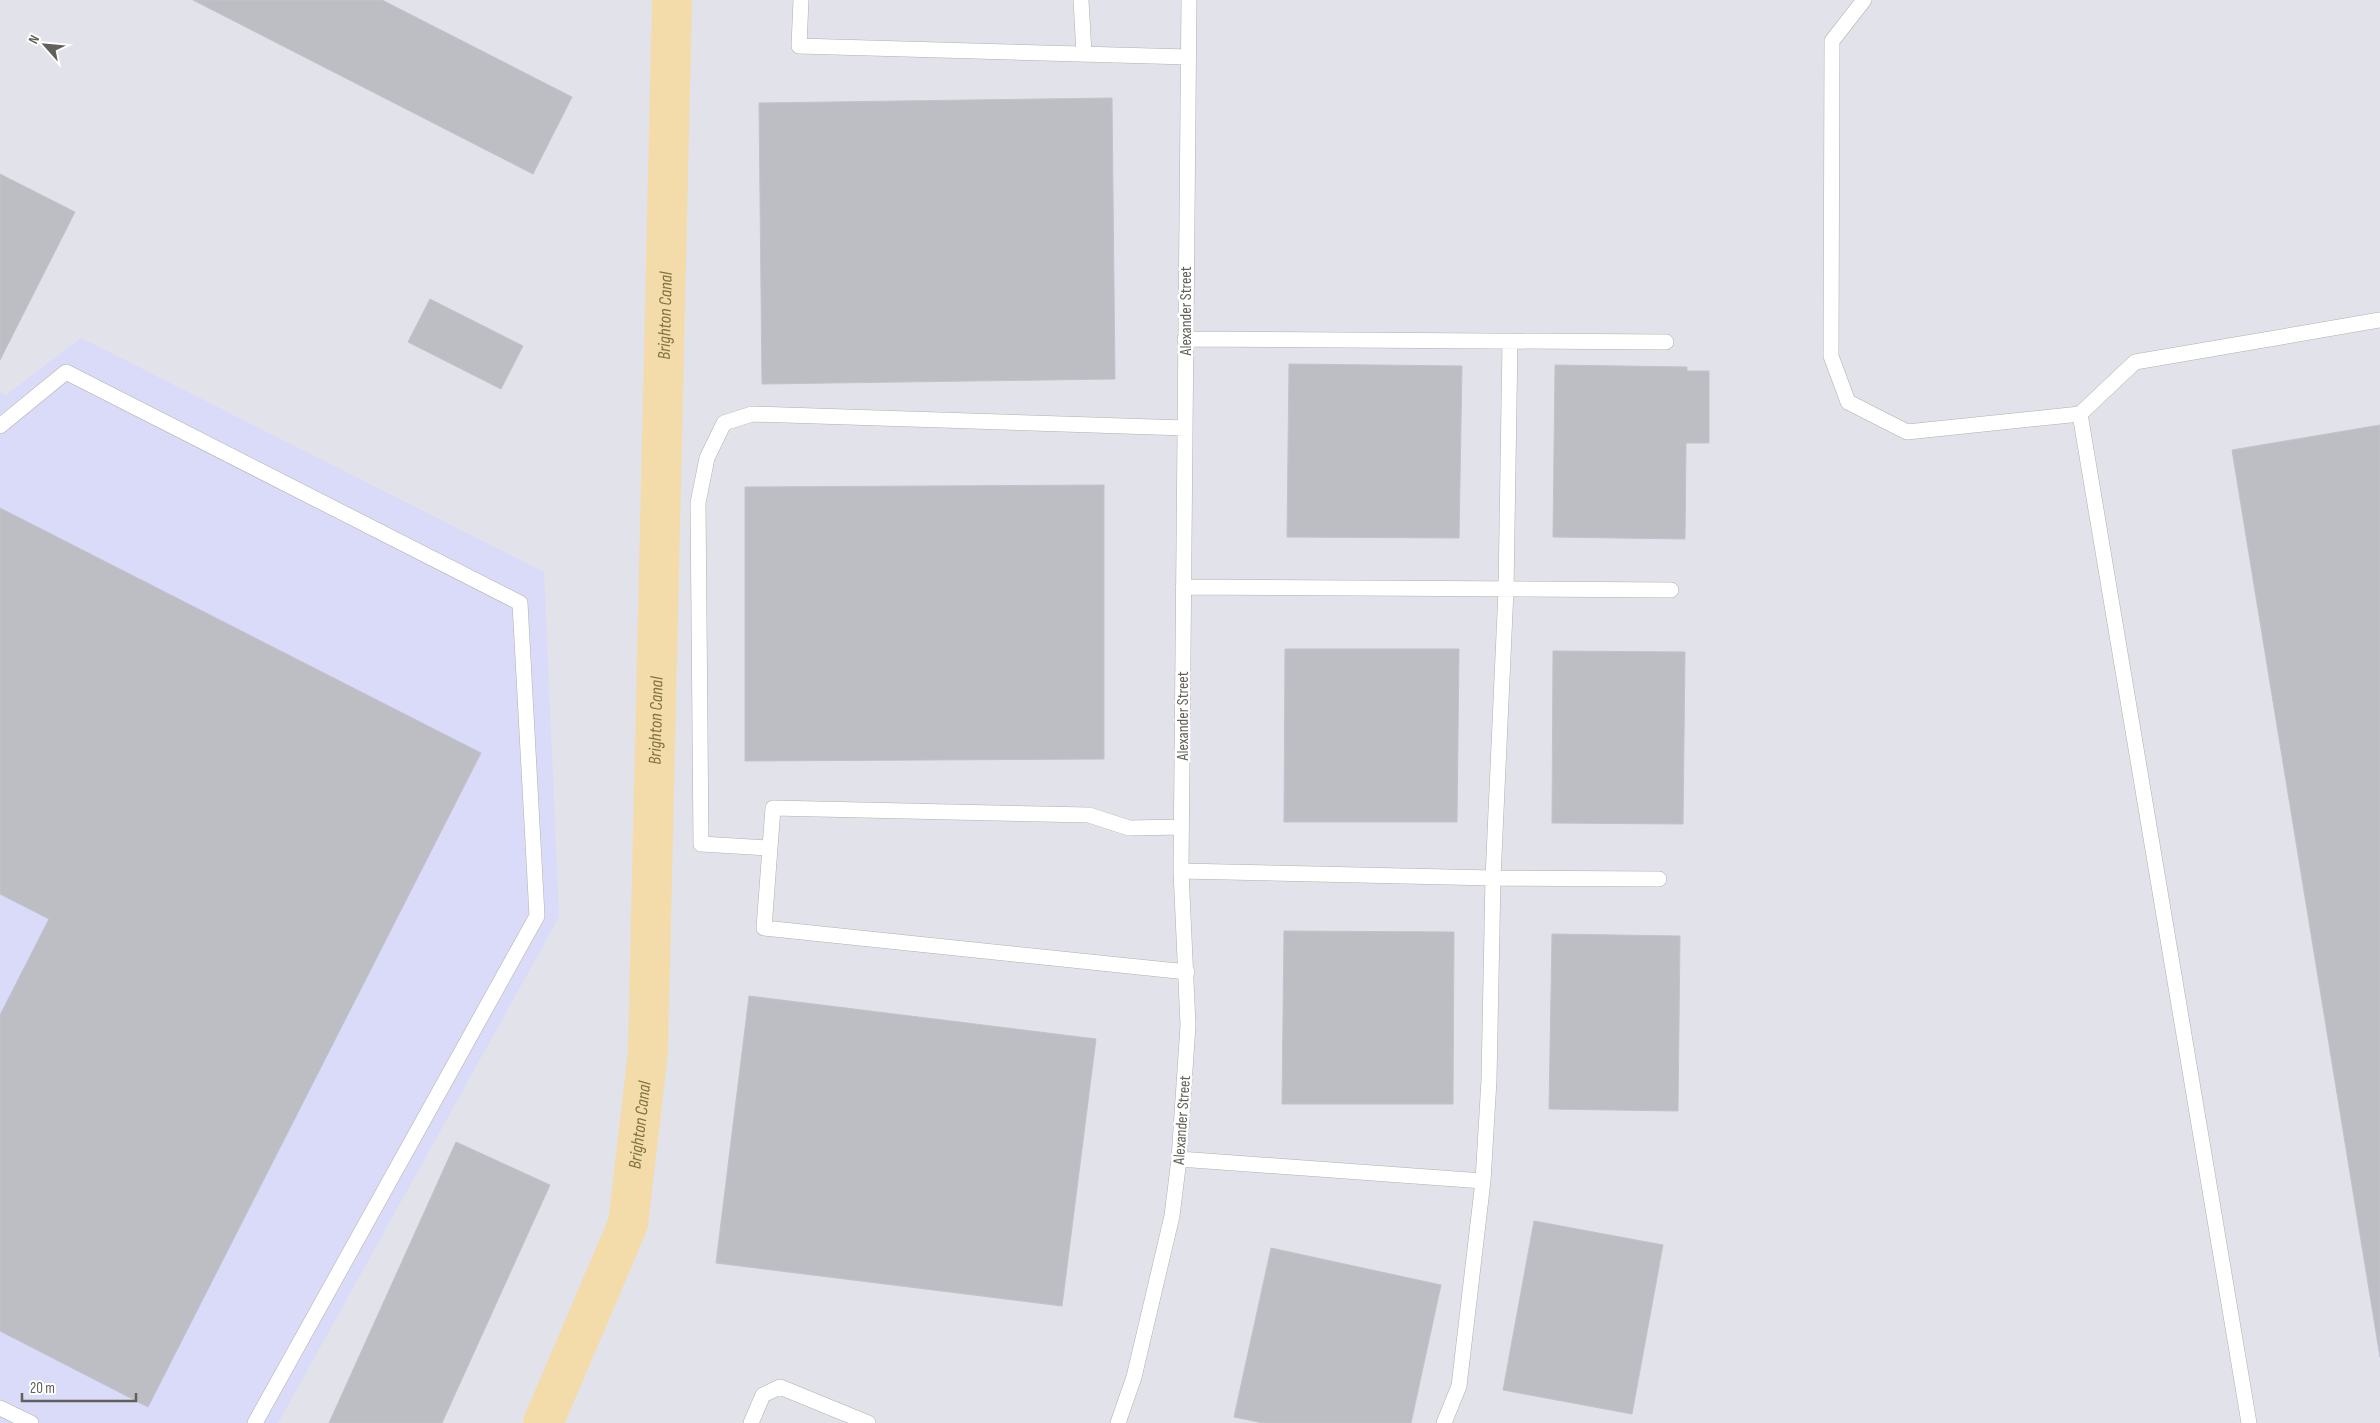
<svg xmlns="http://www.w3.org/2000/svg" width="2380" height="1423" font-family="'Sofia Sans Condensed',sans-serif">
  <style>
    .commercial { fill: #dadaf9 }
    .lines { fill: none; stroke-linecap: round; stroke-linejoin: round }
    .canal { stroke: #f3dcaa; stroke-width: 40 }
    .building { fill: #bdbec3; stroke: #c1c2cf }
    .minor-casing { stroke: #b1b0ab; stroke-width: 16 }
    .minor { stroke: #fff; stroke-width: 15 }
    .labels { text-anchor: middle; stroke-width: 5; stroke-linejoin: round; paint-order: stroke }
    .street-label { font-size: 16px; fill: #61605a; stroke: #fff }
    .water-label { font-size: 18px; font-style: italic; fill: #82723e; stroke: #fff }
  </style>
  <rect width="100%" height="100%" fill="#e2e2eb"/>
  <path class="commercial" d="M81,338l463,234 15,345 -281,506h-278v-1031l6,3z"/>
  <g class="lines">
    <path class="canal" id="s1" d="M543,1423l85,-199 20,-172 24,-1052"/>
  </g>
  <path class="building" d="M193,0h189l190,97 -39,77z
    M1112,98l3,281 -353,5 -3,-281z
    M0,174l75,38 -75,148z
    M430,299l93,47 -22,43 -93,-47z
    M1289,364l173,2 -3,172 -172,-1z
    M1555,365l132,2v4h22v72h-23l-1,96 -132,-2z
    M2380,425v932l-148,-907z
    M1104,485v274l-359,2v-274z
    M0,508l481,245 -333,654 -148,-76v-316l49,-96 -49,-25z
    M1285,649h174l-2,173h-173z
    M1553,651l132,1 -2,172 -131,-1z
    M1284,931l170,1 -1,172h-171z
    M1552,934l128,2 -2,175 -129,-2z
    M749,996l347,43 -34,267 -346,-43z
    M456,1142l94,43 -108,238h-113z
    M1534,1221l129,24 -31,169 -129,-24z
    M1271,1248l170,37 -30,138h-148l-29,-6z"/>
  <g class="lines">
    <g class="minor-casing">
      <path id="minor" d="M801,0l-2,46 389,11
        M1081,0l3,54
        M1864,0l-32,41 -1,315 17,46 59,30 173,-18
        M1185,339l481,3
        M0,426l66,-54 454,231 17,313 -282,507
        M1183,587l488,3
        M1181,827l-52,1 -40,-13 -316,-7 -9,120 423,44
        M770,848l-69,-4 -3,-341 9,-45 17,-35 28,-9 433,14
        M1181,871l312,7 166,1
        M1179,1159l304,22 -24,205 -15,37
        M1483,1181l6,-101 4,-202 13,-288 4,-249
        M0,1408l31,15
        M751,1423l12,-28 17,-8 88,36
        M1118,1423l16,-46 38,-161 7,-57 9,-134 -7,-154 8,-871
        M2249,1423l-169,-1009 55,-52 245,-42"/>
    </g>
    <use href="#minor" class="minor"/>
  </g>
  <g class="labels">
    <g class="street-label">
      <text transform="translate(1185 311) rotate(-90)" y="6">Alexander Street</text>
      <text transform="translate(1182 716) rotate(-90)" y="6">Alexander Street</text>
      <text transform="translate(1181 1120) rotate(-86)" y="6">Alexander Street</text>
    </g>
    <g class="water-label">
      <text dy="6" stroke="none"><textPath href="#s1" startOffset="1126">Brighton Canal</textPath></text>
      <text dy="6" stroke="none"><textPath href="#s1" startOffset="721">Brighton Canal</textPath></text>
      <text dy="6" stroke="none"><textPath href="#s1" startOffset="316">Brighton Canal</textPath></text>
    </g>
  </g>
  <g transform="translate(45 45) rotate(297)" stroke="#ffffff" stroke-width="4" paint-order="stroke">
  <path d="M0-4L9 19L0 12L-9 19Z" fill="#61605a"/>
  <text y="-8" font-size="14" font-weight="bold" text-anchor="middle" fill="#61605a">N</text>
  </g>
  <path d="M22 1393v8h114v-8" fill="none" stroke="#61605a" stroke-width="2.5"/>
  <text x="30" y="1393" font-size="15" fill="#61605a" stroke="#ffffff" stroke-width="4" paint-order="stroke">20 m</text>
</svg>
